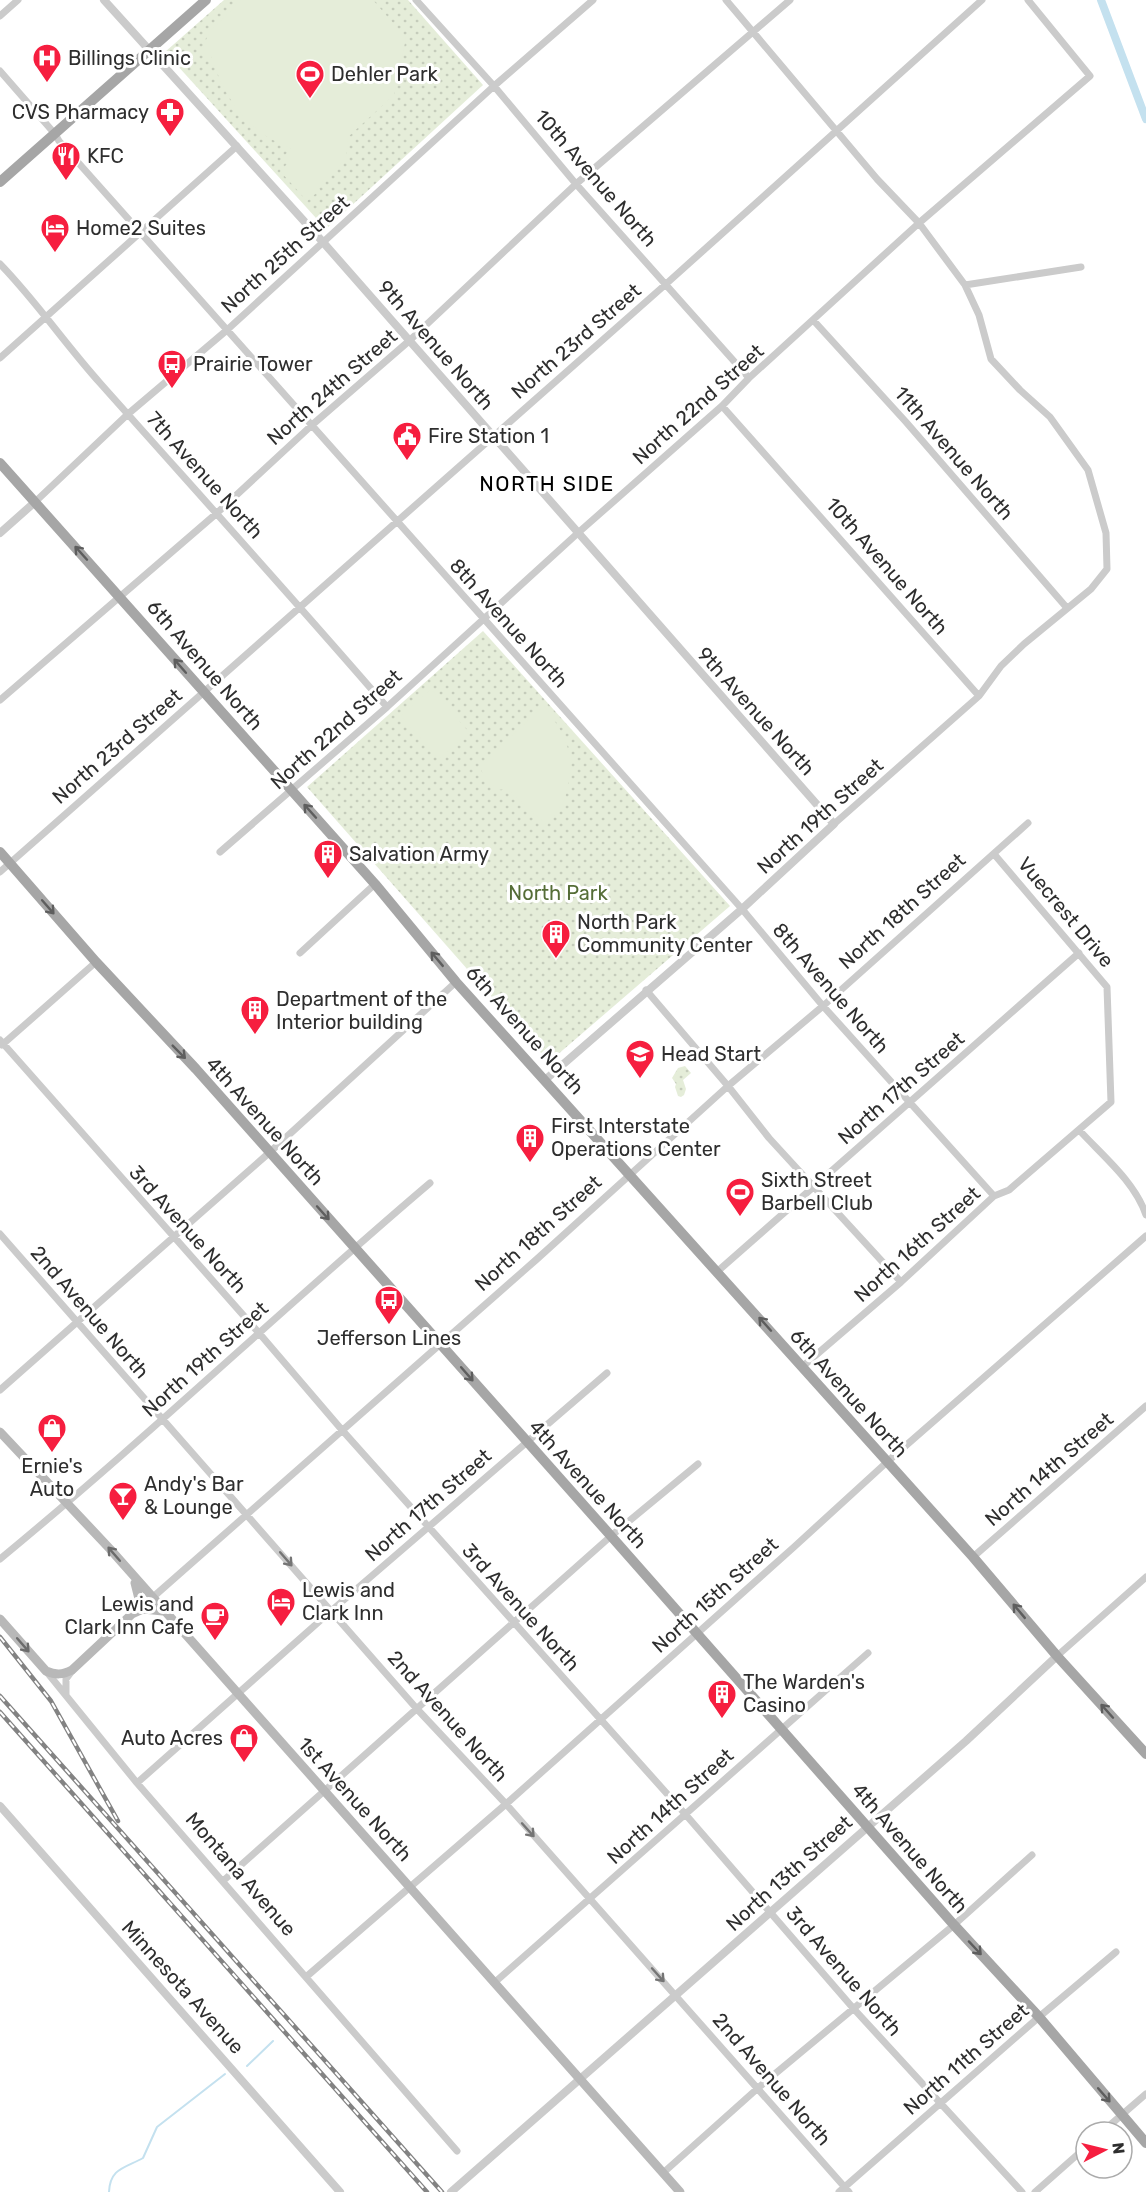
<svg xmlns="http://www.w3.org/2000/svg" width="1146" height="2192" font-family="Rubik,sans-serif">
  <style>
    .grass { fill: url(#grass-dots) }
    .garden { fill: #e5edd9 }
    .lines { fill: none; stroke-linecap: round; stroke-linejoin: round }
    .stream { stroke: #c4e1ef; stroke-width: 2 }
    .canal { stroke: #c4e1ef; stroke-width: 8 }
    .minor { stroke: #cbcbcb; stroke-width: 7 }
    .tertiary { stroke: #cbcbcb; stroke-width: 8 }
    .secondary { stroke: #b8b8b8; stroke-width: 9 }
    .primary { stroke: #a6a6a6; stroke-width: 10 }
    .rail-casing { stroke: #838383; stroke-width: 4.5 }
    .rail { stroke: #fff; stroke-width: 2; stroke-dasharray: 7; stroke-linecap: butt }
    .oneway { stroke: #5e5e5e }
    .oneway2 { stroke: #6c6c6c }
    .oneway3 { stroke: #757575 }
    .labels { text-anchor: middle; stroke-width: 6; stroke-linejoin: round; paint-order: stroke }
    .poi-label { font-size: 20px; fill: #2e2e2e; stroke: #fff; text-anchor: start }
    .street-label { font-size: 20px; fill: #2e2e2e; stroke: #fff }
    .park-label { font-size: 20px; fill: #556d37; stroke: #fff }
    .neighbourhood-label { font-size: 21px; letter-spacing: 1.5px; fill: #000; stroke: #fff }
  </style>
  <defs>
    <pattern id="grass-dots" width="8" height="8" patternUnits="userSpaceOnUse" patternTransform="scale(1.5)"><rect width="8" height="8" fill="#e5edd9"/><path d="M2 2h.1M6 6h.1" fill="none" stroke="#c5ccbb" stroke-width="1.8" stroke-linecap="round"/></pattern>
  </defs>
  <rect width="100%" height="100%" fill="#fff"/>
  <path class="grass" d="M224,0h184l75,85 -157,144 -161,-177z
    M483,631l247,275 -181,156 -242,-275z
    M685,1066l6,7 -8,7 3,9 -2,6 -3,2 -3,-1 -3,-9 1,-3 -4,-6 6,-10z"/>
  <path class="garden" d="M242,0h131l33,38 -12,57 -46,42 -2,22 -29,27 3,4 -13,11 -27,-30 9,-9 -4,-7 6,-6c-7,-6 -17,-7 -25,-13 -30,-20 -45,-49 -56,-83h-10l10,-22 24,-23v-2z
    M431,689l38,43 -30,27 -38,-43z
    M544,706c20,26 33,49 23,82 -1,6 -2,13 -6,18 -4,7 -10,13 -14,19l-40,-36 -10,1 -15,-18v-9z"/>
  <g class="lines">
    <path class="stream" d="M247,2066l26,-25
      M109,2192c1,-24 16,-24 34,-34l14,-31 68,-53"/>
    <path class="canal" d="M1101,0l45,119"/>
    <path class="minor" d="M416,0l78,86 82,98 173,194
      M726,0l151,179 42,44 46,62 14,30 12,44 29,31 30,27 38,53 18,63 1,36 -16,20 -67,55 -23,22 -22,30 -145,128
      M0,16l18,-16
      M0,71l55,63 4,7 683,768 81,97 171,190
      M0,264c36,37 65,80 100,119 96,108 193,215 287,324
      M965,285l116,-18
      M814,321l92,101 161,186
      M0,358l237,-212
      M722,406l257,290
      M35,502l93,-88 99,-84 267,-244 99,-86
      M0,700l217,-187 95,-88 97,-84 167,-157 214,-184
      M220,852l167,-145 192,-175 143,-126 27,-28 170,-155 171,-147 -62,-76
      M0,872l666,-588 316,-284
      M300,953l75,-69
      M646,990l82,96 41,52 132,144
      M0,1040l259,293 83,97 344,385 167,193 169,184
      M2,1045l94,-83
      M1080,1131c23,25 55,51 66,84
      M0,1234l417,475 89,95 343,388
      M718,1271l361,-318
      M802,1367l99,-85 93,-86 15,-6 102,-88 -4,-115 -113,-133
      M0,1390l270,-238 186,-170
      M973,1557l173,-151
      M0,1559c147,-121 285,-253 430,-376
      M152,1598l385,-339 191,-173 95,-80 205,-183
      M1057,1656l89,-79
      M46,1671l91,112 320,368
      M66,1694v-15l6,-8
      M137,1783l194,-172 276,-238
      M223,1881l388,-345 87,-72
      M306,1977l200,-173 288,-257 93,-85 259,-226
      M494,1983l374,-330
      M1102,2132l44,-38
      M663,2173l95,-85 196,-163 78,-70
      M839,2192l200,-175 77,-65
      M1035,2192l51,-45"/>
    <path class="tertiary" d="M104,0l218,241 512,583 -92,85 -197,171
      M0,533l35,-31
      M0,1806l340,386
      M451,2192l515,-451 91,-85"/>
    <path class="secondary" d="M0,1432l110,117 570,643
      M132,1614l7,-15 -4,-16
      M0,1619l46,52c10,4 16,4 26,-1l60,-56 11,-5 20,2"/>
    <path class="primary" d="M0,182l206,-182
      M0,463l375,421 81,98 517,575 84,99 89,98
      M0,852l96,110 100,107 415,467 343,389 85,92 107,126"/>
    <g class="rail-casing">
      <path id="rail" d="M0,1637l51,64 67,120
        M0,1696l442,496
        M0,1712l427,480"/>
    </g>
    <use href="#rail" class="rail"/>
  </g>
  <defs><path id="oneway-shaft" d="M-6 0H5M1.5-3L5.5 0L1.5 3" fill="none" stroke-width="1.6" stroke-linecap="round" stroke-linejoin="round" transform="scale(1.5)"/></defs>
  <g class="oneway">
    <use href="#oneway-shaft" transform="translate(81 553) rotate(-132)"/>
    <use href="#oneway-shaft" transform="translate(180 666) rotate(-131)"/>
    <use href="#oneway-shaft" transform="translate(310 811) rotate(-132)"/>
    <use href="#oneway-shaft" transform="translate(48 907) rotate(49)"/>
    <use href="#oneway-shaft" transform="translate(437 959) rotate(-130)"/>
    <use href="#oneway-shaft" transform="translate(179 1052) rotate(45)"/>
    <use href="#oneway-shaft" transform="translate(323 1213) rotate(48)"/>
    <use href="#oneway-shaft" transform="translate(765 1324) rotate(-132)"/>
    <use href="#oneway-shaft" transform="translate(467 1374) rotate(49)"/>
    <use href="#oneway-shaft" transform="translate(1019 1611) rotate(-130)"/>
    <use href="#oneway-shaft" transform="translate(1107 1711) rotate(-132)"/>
    <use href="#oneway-shaft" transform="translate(975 1948) rotate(47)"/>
    <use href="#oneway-shaft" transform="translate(1104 2095) rotate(49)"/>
  </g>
  <g class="oneway2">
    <use href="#oneway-shaft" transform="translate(114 1554) rotate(-131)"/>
    <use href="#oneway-shaft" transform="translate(23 1645) rotate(49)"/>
  </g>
  <g class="oneway3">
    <use href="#oneway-shaft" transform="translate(286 1559) rotate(49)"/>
    <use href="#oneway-shaft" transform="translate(528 1830) rotate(48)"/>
    <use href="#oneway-shaft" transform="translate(658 1975) rotate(48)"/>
  </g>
  <defs>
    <g id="hospital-pin" transform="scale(1.5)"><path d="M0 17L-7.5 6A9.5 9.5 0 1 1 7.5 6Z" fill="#f61e3f" stroke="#fff"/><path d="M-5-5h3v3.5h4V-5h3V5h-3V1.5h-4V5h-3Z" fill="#fff"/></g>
    <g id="stadium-pin" transform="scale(1.5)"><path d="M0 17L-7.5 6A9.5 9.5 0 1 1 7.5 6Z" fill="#f61e3f" stroke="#fff"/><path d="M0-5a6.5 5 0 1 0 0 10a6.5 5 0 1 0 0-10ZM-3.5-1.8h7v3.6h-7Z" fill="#fff"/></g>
    <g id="pharmacy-pin" transform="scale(1.5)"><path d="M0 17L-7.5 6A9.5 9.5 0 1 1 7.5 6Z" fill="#f61e3f" stroke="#fff"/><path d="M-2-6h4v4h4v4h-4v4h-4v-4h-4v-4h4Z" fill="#fff"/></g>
    <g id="restaurant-pin" transform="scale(1.5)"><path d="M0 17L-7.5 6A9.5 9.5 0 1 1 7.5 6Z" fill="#f61e3f" stroke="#fff"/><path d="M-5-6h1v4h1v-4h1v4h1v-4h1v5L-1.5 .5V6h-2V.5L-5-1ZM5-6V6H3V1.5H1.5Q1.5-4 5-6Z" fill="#fff"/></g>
    <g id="hotel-pin" transform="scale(1.5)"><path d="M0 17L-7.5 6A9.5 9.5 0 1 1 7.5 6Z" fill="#f61e3f" stroke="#fff"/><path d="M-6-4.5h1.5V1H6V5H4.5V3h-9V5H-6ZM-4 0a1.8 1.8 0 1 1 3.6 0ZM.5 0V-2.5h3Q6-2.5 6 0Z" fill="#fff"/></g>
    <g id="bus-pin" transform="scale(1.5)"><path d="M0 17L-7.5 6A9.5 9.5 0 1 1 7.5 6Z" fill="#f61e3f" stroke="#fff"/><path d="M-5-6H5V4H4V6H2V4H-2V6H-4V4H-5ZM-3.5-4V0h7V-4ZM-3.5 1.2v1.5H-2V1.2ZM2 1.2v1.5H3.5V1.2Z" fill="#fff"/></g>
    <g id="civic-pin" transform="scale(1.5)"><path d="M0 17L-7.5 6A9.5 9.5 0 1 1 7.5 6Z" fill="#f61e3f" stroke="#fff"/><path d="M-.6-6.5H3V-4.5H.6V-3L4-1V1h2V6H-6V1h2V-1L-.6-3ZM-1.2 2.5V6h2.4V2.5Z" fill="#fff"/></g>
    <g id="building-pin" transform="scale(1.5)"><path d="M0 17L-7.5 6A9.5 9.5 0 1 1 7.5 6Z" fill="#f61e3f" stroke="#fff"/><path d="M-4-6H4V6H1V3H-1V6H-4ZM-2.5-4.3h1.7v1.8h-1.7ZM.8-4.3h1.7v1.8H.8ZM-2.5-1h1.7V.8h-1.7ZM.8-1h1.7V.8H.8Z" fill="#fff"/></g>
    <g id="school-pin" transform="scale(1.5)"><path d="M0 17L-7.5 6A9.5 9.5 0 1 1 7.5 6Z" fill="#f61e3f" stroke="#fff"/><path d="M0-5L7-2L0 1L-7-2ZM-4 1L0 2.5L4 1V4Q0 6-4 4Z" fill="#fff"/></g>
    <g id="shop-pin" transform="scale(1.5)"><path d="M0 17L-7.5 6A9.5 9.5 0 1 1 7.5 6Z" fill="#f61e3f" stroke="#fff"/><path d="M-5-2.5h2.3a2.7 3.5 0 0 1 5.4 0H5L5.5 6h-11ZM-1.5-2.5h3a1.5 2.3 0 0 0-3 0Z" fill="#fff"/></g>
    <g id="bar-pin" transform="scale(1.5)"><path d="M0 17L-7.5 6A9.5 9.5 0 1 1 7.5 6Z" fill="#f61e3f" stroke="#fff"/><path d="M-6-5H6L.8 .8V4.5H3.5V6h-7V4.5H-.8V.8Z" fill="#fff"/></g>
    <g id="cafe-pin" transform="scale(1.5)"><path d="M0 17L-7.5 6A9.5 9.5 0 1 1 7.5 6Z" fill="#f61e3f" stroke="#fff"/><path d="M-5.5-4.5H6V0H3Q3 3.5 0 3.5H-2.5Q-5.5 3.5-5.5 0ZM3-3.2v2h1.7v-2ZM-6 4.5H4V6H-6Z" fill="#fff"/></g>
  </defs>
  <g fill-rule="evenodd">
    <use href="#hospital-pin" x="47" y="58"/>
    <use href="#stadium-pin" x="310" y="74"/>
    <use href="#pharmacy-pin" x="170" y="112"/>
    <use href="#restaurant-pin" x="66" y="156"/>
    <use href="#hotel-pin" x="55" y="228"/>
    <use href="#bus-pin" x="172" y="364"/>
    <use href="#civic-pin" x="407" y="436"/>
    <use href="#building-pin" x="328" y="854"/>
    <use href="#building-pin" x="556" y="934"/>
    <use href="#building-pin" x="255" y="1010"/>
    <use href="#school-pin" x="640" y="1054"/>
    <use href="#building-pin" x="530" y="1138"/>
    <use href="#stadium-pin" x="740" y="1192"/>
    <use href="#bus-pin" x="389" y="1300"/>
    <use href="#shop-pin" x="52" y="1428"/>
    <use href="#bar-pin" x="123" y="1496"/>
    <use href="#hotel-pin" x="281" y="1602"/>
    <use href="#cafe-pin" x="215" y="1616"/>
    <use href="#building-pin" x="722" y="1694"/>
    <use href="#shop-pin" x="244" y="1738"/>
  </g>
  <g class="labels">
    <g class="poi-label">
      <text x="68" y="65">Billings Clinic</text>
      <text x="331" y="81">Dehler Park</text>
      <text x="149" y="119" text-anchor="end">CVS Pharmacy</text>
      <text x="87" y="163">KFC</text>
      <text x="76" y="235">Home2 Suites</text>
      <text x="193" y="371">Prairie Tower</text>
      <text x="428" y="443">Fire Station 1</text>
      <text x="349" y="861">Salvation Army</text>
      <text x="577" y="929">North Park<tspan x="577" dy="23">Community Center</tspan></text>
      <text x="276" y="1006">Department of the<tspan x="276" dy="23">Interior building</tspan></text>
      <text x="661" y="1061">Head Start</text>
      <text x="551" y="1133">First Interstate<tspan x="551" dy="23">Operations Center</tspan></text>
      <text x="761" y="1187">Sixth Street<tspan x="761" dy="23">Barbell Club</tspan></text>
      <text x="389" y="1345" text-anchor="middle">Jefferson Lines</text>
      <text x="52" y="1473" text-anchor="middle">Ernie's<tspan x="52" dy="23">Auto</tspan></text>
      <text x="144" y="1491">Andy's Bar<tspan x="144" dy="23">&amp; Lounge</tspan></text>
      <text x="302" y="1597">Lewis and<tspan x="302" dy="23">Clark Inn</tspan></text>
      <text x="194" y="1611" text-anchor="end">Lewis and<tspan x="194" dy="23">Clark Inn Cafe</tspan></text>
      <text x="743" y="1689">The Warden's<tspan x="743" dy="23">Casino</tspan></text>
      <text x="223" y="1745" text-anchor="end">Auto Acres</text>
    </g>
    <g class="street-label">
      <text transform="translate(596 178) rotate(49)" y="7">10th Avenue North</text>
      <text transform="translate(285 254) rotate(-42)" y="7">North 25th Street</text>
      <text transform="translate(576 341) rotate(-41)" y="7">North 23rd Street</text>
      <text transform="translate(436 345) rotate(49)" y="7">9th Avenue North</text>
      <text transform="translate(332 387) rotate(-41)" y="7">North 24th Street</text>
      <text transform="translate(698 404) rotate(-42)" y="7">North 22nd Street</text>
      <text transform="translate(954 453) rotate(49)" y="7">11th Avenue North</text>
      <text transform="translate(205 475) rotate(48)" y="7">7th Avenue North</text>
      <text transform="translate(887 566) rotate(49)" y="7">10th Avenue North</text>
      <text transform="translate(509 623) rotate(48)" y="7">8th Avenue North</text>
      <text transform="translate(205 665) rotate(49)" y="7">6th Avenue North</text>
      <text transform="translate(756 711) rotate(48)" y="7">9th Avenue North</text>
      <text transform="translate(336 729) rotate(-42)" y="7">North 22nd Street</text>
      <text transform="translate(117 746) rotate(-41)" y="7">North 23rd Street</text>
      <text transform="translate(820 816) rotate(-42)" y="7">North 19th Street</text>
      <text transform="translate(902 911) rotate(-42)" y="7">North 18th Street</text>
      <text transform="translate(1066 912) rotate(50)" y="7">Vuecrest Drive</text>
      <text transform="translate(831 988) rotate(49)" y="7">8th Avenue North</text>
      <text transform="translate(525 1030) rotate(48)" y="7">6th Avenue North</text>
      <text transform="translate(901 1088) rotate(-41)" y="7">North 17th Street</text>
      <text transform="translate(265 1121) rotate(48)" y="7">4th Avenue North</text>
      <text transform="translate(188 1229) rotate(48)" y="7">3rd Avenue North</text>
      <text transform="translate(538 1233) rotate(-42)" y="7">North 18th Street</text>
      <text transform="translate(917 1244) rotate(-42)" y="7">North 16th Street</text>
      <text transform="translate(90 1312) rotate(49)" y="7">2nd Avenue North</text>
      <text transform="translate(205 1359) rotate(-42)" y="7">North 19th Street</text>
      <text transform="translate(849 1393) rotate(48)" y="7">6th Avenue North</text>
      <text transform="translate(1049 1469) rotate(-41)" y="7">North 14th Street</text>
      <text transform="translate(588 1484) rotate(48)" y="7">4th Avenue North</text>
      <text transform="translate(428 1505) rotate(-41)" y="7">North 17th Street</text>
      <text transform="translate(715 1595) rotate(-42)" y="7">North 15th Street</text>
      <text transform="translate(521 1607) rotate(48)" y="7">3rd Avenue North</text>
      <text transform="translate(448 1716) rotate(48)" y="7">2nd Avenue North</text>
      <text transform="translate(355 1799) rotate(48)" y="7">1st Avenue North</text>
      <text transform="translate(670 1806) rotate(-42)" y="7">North 14th Street</text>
      <text transform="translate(910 1848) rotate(49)" y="7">4th Avenue North</text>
      <text transform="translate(789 1873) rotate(-42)" y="7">North 13th Street</text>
      <text transform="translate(241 1874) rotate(49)" y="7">Montana Avenue</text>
      <text transform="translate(844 1971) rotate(49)" y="7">3rd Avenue North</text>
      <text transform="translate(183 1987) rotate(48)" y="7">Minnesota Avenue</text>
      <text transform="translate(966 2059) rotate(-41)" y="7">North 11th Street</text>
      <text transform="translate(772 2079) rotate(49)" y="7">2nd Avenue North</text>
    </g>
    <g class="park-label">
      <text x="558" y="900">North Park</text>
    </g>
    <g class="neighbourhood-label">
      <text x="547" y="491">NORTH SIDE</text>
    </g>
  </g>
  <g transform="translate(1104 2150) rotate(83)"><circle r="28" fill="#ffffff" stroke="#ababab" stroke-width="1.5"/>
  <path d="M0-4.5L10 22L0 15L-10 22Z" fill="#f61e3f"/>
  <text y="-9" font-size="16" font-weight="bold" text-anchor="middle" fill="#2e2e2e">N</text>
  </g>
</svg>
